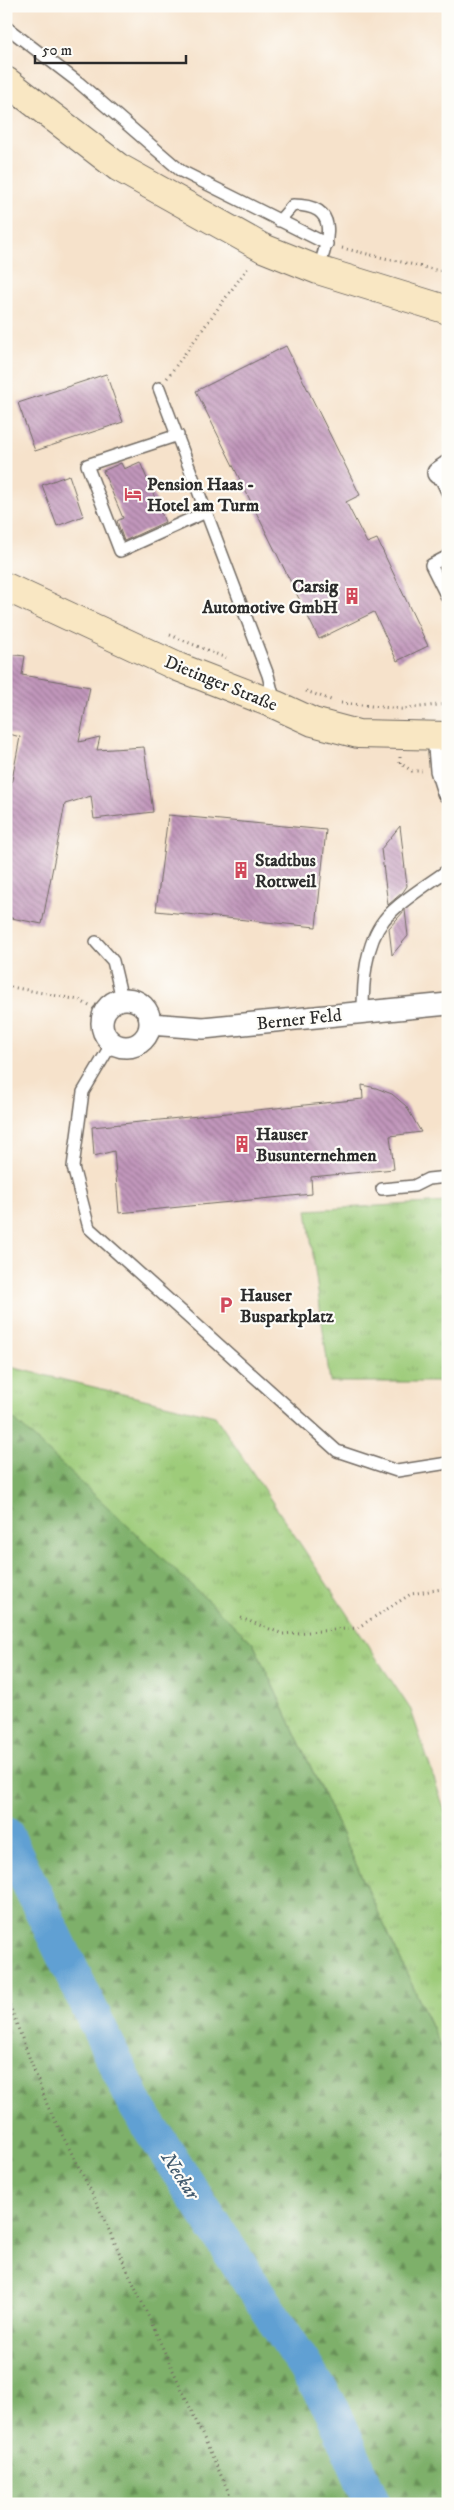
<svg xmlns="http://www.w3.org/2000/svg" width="454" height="2510" font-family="'IM FELL DW Pica',serif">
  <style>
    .grass { fill: url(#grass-tufts); stroke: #647c52 }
    .forest { fill: url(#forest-firs); stroke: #546e4a }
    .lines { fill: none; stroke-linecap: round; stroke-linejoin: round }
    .river { stroke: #61a0d3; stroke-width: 36 }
    .building { fill: url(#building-back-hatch) }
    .lane-casing { stroke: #726b63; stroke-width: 14 }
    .street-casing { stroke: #726b63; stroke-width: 24 }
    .secondary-casing { stroke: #726b63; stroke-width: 30 }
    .path { stroke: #726b63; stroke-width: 3; stroke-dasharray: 1 4; stroke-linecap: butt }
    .lane { stroke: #fff; stroke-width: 11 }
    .street { stroke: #fff; stroke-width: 21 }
    .secondary { stroke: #f9e7c3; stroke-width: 28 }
    .labels { text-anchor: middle; stroke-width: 4.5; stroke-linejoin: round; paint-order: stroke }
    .poi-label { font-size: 18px; font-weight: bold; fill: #2b2b2b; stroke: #fdfcf7; text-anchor: start }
    .street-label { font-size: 18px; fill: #2b2b2b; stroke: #fdfcf7 }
    .water-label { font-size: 19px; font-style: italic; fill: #415a6e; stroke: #fdfcf7 }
  </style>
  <defs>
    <pattern id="grass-tufts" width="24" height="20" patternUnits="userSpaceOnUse" patternTransform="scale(1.25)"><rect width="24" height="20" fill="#9ecc7a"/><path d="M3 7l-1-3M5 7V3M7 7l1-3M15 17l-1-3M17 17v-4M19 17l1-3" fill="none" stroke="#88af6a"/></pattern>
    <pattern id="forest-firs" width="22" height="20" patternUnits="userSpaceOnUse" patternTransform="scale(1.25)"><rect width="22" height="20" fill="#7eb06a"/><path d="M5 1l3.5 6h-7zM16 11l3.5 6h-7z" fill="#678f57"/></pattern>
    <pattern id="building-back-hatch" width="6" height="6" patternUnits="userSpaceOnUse" patternTransform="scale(1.25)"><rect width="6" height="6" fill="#c196bb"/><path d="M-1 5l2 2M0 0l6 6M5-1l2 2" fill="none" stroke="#9d7b98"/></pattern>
  </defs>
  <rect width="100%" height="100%" fill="#fdfcf7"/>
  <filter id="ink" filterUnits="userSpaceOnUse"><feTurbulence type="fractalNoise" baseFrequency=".02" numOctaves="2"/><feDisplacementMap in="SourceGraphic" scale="10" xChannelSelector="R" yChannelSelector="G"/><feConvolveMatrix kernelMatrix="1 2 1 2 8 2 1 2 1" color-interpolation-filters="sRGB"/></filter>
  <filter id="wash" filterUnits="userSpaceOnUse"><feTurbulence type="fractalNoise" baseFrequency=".0096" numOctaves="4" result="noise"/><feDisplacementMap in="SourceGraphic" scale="20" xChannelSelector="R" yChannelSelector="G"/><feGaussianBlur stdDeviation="1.12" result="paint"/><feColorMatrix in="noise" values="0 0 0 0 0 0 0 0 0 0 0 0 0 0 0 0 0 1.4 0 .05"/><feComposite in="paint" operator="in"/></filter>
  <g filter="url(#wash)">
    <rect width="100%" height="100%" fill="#f6e2cb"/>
    <path class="grass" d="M448,1202v180h-118l-23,-172z
      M6,1366l209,50 196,294 37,110v242l-195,-419 -247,-228z"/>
    <path class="forest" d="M6,1412l247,231 195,419v442h-442z"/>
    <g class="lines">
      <path class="river" d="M6,1835l131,272 195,302 41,95"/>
    </g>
    <g id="blocks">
      <path class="building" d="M286,346l74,149 -14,7 21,41 10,-4 51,107 -31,15 -23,-49 -55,27 -123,-248z
        M106,374l17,48 -88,29 -17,-48z
        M140,462l25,60 -41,19 -7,-20 6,-3 -20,-47 18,-8 3,6z
        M69,475l14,41 -26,10 -15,-41z
        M6,654l19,2 -3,19 68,12 -11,55 21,-5 -3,13 47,-3 9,65 -59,7 -3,-23 -26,8 -23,120 -36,-7v-105l14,-75 -14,-4z
        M168,815l158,15 -10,97 -160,-16z
        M400,826l7,60 -4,6 -15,13 -7,-56z
        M405,910l3,26 -16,19 -3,-27z
        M362,1085l14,3 16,6 14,12 15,26 -31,4 4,33 -83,8 1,17 -193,19 -5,-62 -20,5 -2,-29 271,-28z"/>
    </g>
  </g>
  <g filter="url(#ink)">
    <use href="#blocks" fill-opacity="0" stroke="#726b63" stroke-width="1"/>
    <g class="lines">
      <g class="lane-casing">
        <path id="lane" d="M6,27l72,55 103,89 146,73
          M279,221l14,-16c47,0 36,34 25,65
          M159,388l109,287 7,28
          M178,435l-91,30 33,86 86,-39
          M438,473l10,21
          M448,556l-17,9 17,34
          M96,942l17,19 9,38
          M363,1012c0,-29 2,-68 21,-92 12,-16 47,-38 64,-50
          M112,1043l-29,49 -10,75 16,61 248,223 60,20 51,-8
          M382,1189l32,-3 14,-7 20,-2"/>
      </g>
      <g class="street-casing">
        <path id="street" d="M438,473l10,-7
          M438,737l3,33 7,22
          M102 1023a24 24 0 1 1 48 0a24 24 0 1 1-48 0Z
          M150,1024l53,4 245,-24"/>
      </g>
      <g class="secondary-casing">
        <path id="secondary" d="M6,81l112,86 145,81 55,22 130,40
          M6,587l172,80 98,38 37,17 45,12 90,2"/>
      </g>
      <path class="path" d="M342,248l106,25
        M167,378l82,-112
        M170,635l56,23
        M306,691l25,9
        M341,703l60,6 47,-5
        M400,757v6l12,8h10
        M6,986l73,14 24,14
        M241,1618l42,16 74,-6 54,-34 37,-6
        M6,1996l42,111 45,88 141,309"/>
      <use href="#lane" class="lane"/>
      <use href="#street" class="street"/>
      <use href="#secondary" class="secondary"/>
    </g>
  </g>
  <defs>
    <g id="hotel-bare" transform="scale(1.35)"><path d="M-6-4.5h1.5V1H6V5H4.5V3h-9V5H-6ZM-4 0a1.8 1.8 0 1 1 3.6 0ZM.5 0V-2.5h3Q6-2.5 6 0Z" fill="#d1495b" stroke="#fdfcf7" stroke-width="2.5" paint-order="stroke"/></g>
    <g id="building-bare" transform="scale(1.35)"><path d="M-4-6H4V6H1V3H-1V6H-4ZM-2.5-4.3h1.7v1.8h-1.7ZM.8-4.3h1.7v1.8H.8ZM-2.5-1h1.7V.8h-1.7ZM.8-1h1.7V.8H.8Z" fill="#d1495b" stroke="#fdfcf7" stroke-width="2.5" paint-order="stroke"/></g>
    <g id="parking-bare" transform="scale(1.35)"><path d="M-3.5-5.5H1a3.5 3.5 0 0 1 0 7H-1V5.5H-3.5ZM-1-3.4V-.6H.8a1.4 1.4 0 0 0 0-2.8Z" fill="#d1495b" stroke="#fdfcf7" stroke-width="2.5" paint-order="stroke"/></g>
  </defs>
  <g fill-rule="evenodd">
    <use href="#hotel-bare" x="133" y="494"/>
    <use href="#building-bare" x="352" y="596"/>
    <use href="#building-bare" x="241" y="870"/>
    <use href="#building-bare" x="242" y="1144"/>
    <use href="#parking-bare" x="226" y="1305"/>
  </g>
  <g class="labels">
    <g class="poi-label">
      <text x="147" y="490">Pension Haas -<tspan x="147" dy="21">Hotel am Turm</tspan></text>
      <text x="338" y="592" text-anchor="end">Carsig<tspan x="338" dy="21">Automotive GmbH</tspan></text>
      <text x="255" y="866">Stadtbus<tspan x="255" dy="21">Rottweil</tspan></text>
      <text x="256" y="1140">Hauser<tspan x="256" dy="21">Busunternehmen</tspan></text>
      <text x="240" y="1301">Hauser<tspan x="240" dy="21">Busparkplatz</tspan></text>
    </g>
    <g class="street-label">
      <text transform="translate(221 683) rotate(22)" y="6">Dietinger Straße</text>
      <text transform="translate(299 1019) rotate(-6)" y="6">Berner Feld</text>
    </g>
    <g class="water-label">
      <text transform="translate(181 2175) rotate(57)" y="7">Neckar</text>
    </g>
  </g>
  <rect width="454" height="2510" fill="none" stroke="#fdfcf7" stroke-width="25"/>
  <path d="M35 55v8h151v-8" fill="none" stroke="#2b2b2b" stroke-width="2.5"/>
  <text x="42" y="55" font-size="15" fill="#2b2b2b" stroke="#fdfcf7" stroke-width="4" paint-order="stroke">50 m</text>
</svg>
